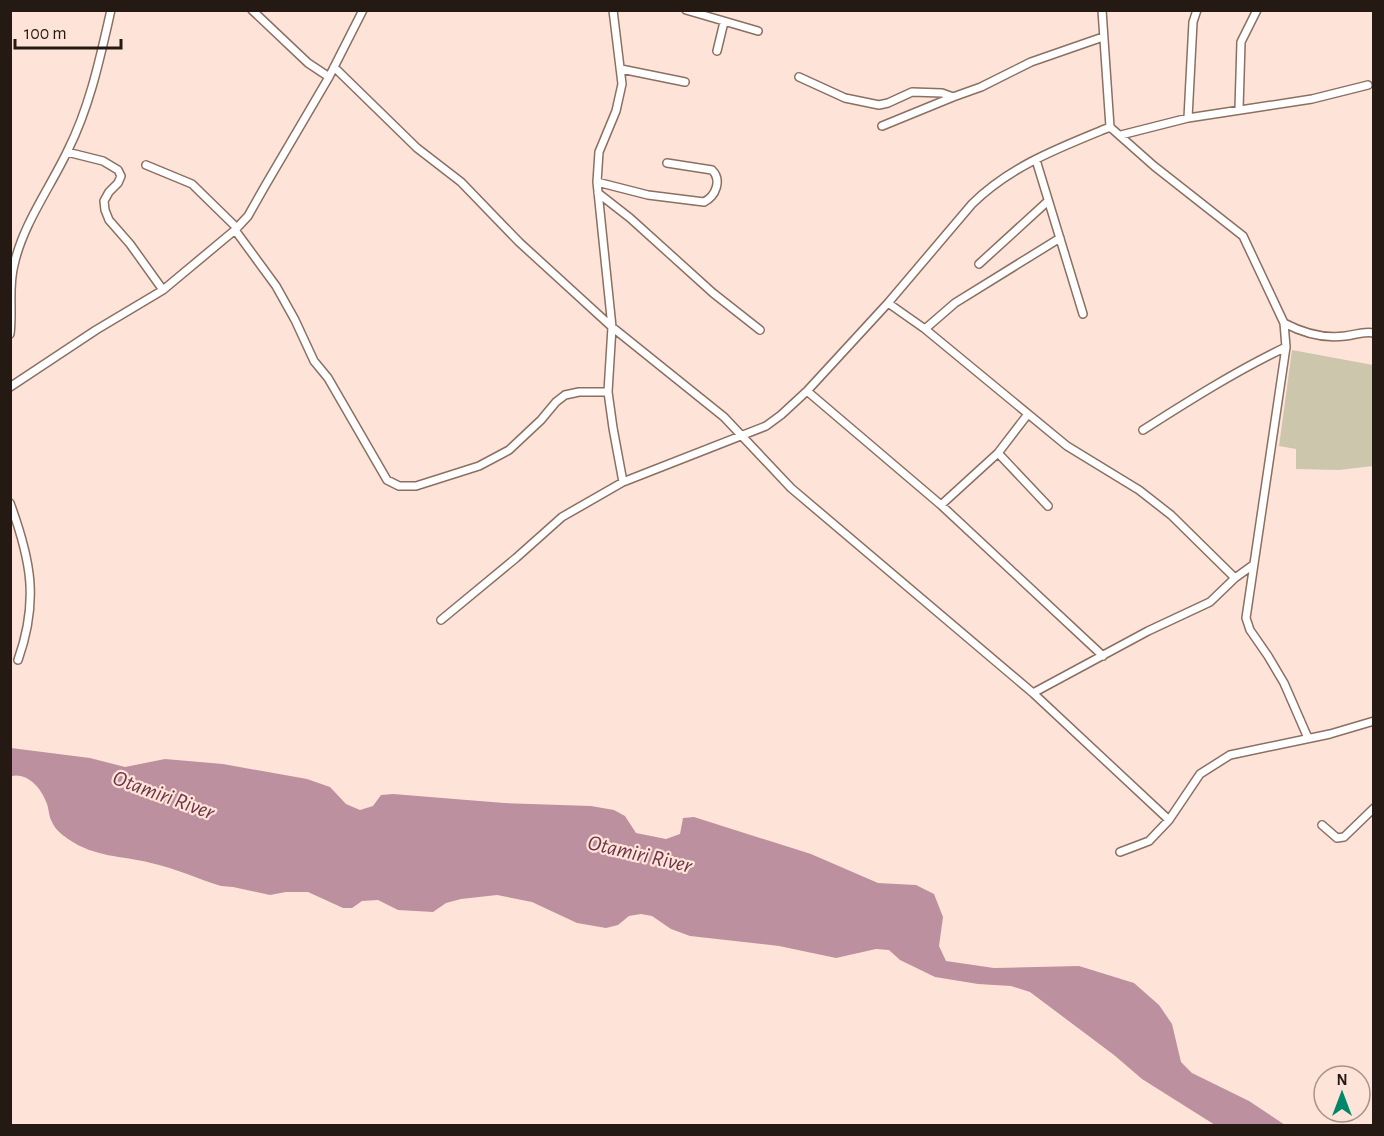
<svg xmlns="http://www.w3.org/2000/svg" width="1384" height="1136" font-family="'Alegreya Sans',sans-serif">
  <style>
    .green { fill: #ccc6ac }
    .water { fill: #bd909f }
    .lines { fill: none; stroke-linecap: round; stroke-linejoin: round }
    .minor-casing { stroke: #8b6f62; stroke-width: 10 }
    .minor { stroke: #fff; stroke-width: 7 }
    .labels { text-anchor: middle; stroke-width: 4.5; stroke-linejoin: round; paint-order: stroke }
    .water-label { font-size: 22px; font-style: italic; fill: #6e334a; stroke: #fee4d8 }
  </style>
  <rect width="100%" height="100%" fill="#fee4d8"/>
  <path class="green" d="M1292,350l81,15v101l-34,4 -43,-1v-20l-17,-3z"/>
  <path class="water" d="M11,748l79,10 35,9 40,-8 58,5 84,15 23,8 16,17 14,6 13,-4 8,-11 12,-1 111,9 87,3 23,4 11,6 11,17 30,6 14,-5 3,-16 11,-1 117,37 67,29 38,2 18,9 9,23 -4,29 7,15 48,7 85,-2 55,17 25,22 13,19 9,38 11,11 57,28 36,24h-70l-73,-46 -28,-24 -84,-63 -19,-6 -33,-2 -43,-7 -35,-17 -11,-10 -13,-1 -40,9 -57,-12 -89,-10 -19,-7 -19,-13 -11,-2 -12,2 -11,9 -12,3 -29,-5 -45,-21 -35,-7 -36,4 -15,4 -13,9 -35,-2 -20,-10 -16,1 -10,7h-9l-35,-16h-22l-16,3 -37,-8 -12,-1c-23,-7 -46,-18 -70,-23 -31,-8 -55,-5 -83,-24 -7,-5 -13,-10 -16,-17 -3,-5 -3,-12 -5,-18 -5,-15 -19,-32 -36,-28z"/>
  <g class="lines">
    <g class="minor-casing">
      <path id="minor" d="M252,10l56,53 21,14
        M613,10l9,74 -6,27 -17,41 -2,30 15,145 -4,65 5,36 10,54
        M686,10l72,21
        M1102,10l8,117 44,39 89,70 41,87 2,24 -40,271 4,12 18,26 16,27 24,55
        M717,51l7,-29
        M334,67l83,81 44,34 58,60 93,85 112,90 67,71 242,205 136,127
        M621,69l64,13
        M799,77l46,21 34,7 9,-2 24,-11 30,1 11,4
        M1239,109l2,-67 16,-32
        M1188,118l5,-96 4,-12
        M882,126l71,-29 28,-10 50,-25 72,-25
        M1121,135l67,-17 124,-19 56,-14
        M67,152l36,9 15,9 3,6 -3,7 -9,9 -5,9 1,9 4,10 21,24 33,46
        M1036,160l47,154
        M146,165l46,19 45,44
        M597,182l51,13 56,7c12,-6 18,-22 8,-32l-45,-7
        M598,193l32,25 83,75 47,37
        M235,230l41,56 19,34 19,41 14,17 59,102 12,6h17l63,-20 30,-16 32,-30 15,-18 9,-7 14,-3h29
        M979,264l69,-63
        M888,303l37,26 142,117 72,44 32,25 64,63
        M1284,323c19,10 39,16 61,13 10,-1 18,-5 29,-3
        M925,329l30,-26 105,-65
        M10,334c3,-23 -2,-47 4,-69 9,-41 36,-77 54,-115 22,-44 32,-92 43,-140
        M10,387l86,-57 67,-40 72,-60 13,-14 17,-30 64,-109 34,-67
        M807,391l134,114 162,151
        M1143,430c47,-30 93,-59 143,-83
        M998,453l50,53
        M10,503c21,57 29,98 8,157
        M941,505l57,-52 30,-39
        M441,620l75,-62 46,-41 61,-35 143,-56 15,-11 26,-24 81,-88 84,-99c38,-38 89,-57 138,-77
        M1033,693l115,-62 62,-29 25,-24 18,-13
        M1322,825l15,13 7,-1 30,-29
        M1120,852l29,-11 20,-21 31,-46 30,-19 100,-21 44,-13"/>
    </g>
    <use href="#minor" class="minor"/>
  </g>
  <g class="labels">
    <g class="water-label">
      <text transform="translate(164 794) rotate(20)" y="8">Otamiri River</text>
      <text transform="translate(640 853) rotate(13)" y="8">Otamiri River</text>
    </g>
  </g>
  <rect width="1384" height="1136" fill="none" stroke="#241913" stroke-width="24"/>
  <g transform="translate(1342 1094)"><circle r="28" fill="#fee4d8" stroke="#a79389" stroke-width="1.5"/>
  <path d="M0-4.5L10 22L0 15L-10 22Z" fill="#00876b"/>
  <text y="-9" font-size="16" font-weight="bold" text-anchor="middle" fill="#241913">N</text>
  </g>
  <path d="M15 39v9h106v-9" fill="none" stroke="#241913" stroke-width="3"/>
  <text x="24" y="39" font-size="18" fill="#241913" stroke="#fee4d8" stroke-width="4.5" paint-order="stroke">100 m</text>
</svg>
